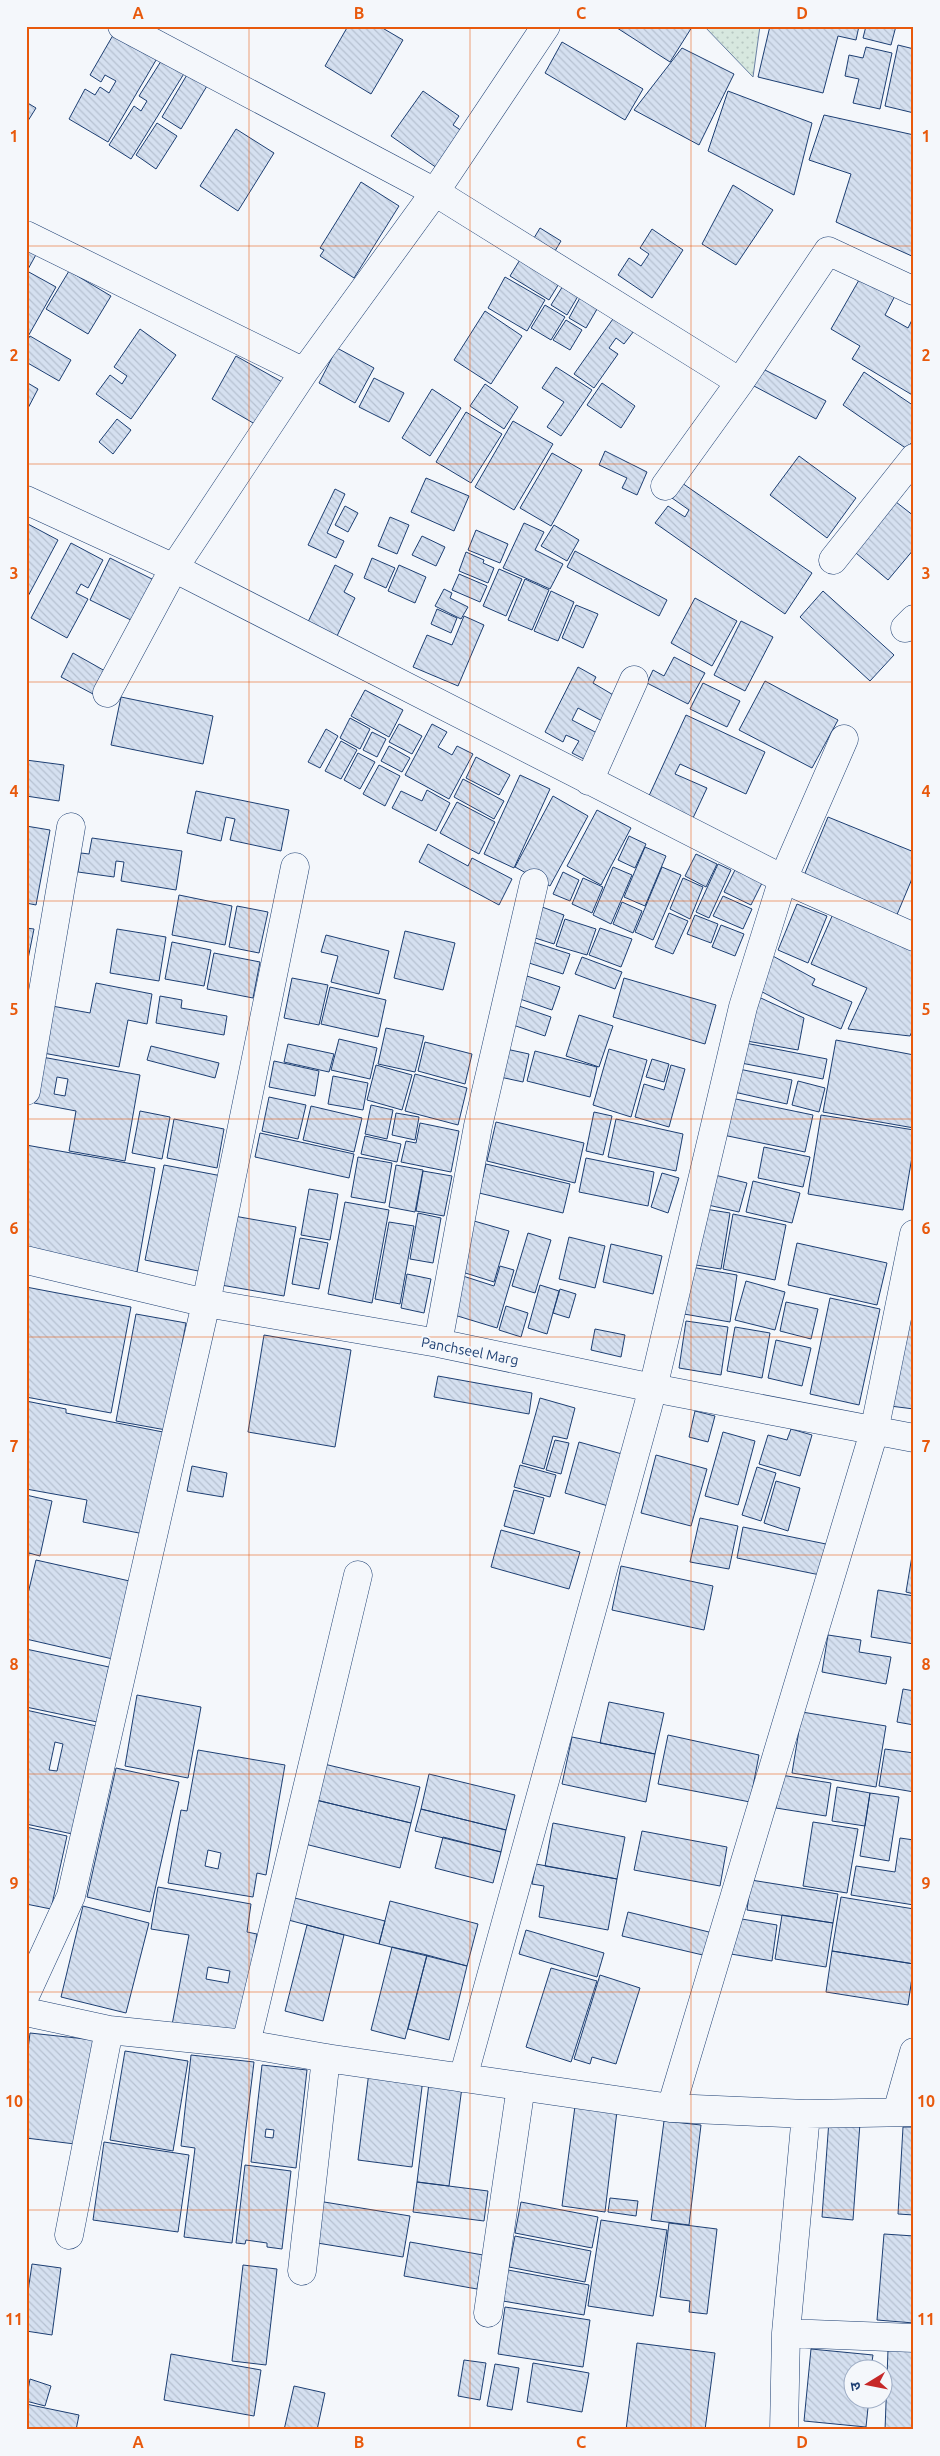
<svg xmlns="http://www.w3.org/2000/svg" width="940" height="2456" font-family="Ubuntu,'Noto Sans Devanagari',sans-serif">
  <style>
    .green { fill: url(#green-dots); stroke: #687fa3 }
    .building { fill: url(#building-back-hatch); stroke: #1d3f73; fill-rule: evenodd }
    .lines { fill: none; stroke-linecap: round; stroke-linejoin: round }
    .minor-casing { stroke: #1d3f73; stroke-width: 29 }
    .minor { stroke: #f4f7fb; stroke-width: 28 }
    .grid { fill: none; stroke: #e8590c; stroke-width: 1; stroke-opacity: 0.55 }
    .labels { text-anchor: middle; stroke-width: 4; stroke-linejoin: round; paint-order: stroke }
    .street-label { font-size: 14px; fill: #1d3f73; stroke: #f4f7fb }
    .neatline { fill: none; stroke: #e8590c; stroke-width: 2 }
    .grid-label { font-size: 16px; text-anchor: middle; font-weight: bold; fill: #e8590c }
  </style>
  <defs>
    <pattern id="green-dots" width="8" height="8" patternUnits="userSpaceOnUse" patternTransform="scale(1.25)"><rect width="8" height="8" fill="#d7e8df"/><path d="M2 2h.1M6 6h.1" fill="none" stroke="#b8c8c3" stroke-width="1.8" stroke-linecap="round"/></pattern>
    <pattern id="building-back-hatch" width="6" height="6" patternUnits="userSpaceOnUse" patternTransform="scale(1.25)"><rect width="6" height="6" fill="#d5e0f0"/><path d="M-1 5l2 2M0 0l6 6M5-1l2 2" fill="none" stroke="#b6c1d1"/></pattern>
  </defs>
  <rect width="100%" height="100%" fill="#f4f7fb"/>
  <path class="green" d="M704,26h56l-7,51z"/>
  <path class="building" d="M348,26h31l24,14 -32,54 -46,-28z
    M614,26h76l2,1 -22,35z
    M770,26h89l-3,14 -18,-4 -15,57 -65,-16z
    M866,26h30l-5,19 -28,-7z
    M116,30l43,25 -51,87 -39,-23 16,-30 10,6 5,-8 9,6 7,-12 -11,-6 -4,7 -11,-7z
    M562,42l81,47 -18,31 -80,-47z
    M898,45l16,4v64l-29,-7z
    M866,47l26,6 -12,56 -27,-6 6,-24 -14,-3 4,-21 14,3z
    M682,48l52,26 -35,71 -65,-35z
    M163,58l22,14 -54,87 -22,-14 25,-39 7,5 6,-10 -8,-5z
    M191,68l19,13 -29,48 -19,-12z
    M423,91l36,25 -6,9 9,6 -25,37 -46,-32z
    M728,91l84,32 -18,72 -86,-44z
    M26,102l10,6 -10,16z
    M824,115l90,20v122l-78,-35 15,-48 -42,-14z
    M157,123l20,13 -21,33 -20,-14z
    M236,129l38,24 -36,58 -38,-25z
    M361,182l38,24 -45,72 -34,-22 4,-6 -4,-2z
    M733,185l40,25 -37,55 -34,-21z
    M540,228l21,13 -12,20 -21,-13z
    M652,229l31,21 -31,48 -34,-23 11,-17 12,8 8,-12 -9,-6z
    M26,245l12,6 -11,20 29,16 -30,53z
    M526,250l39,24 -16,26 -39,-24z
    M69,271l42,25 -23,38 -42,-25z
    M863,273l34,19 -12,23 23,13 6,-12v80l-62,-37 8,-13 -29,-17z
    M505,277l40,23 -18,31 -39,-23z
    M566,281l15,10 -14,24 -16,-10z
    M582,294l18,10 -14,24 -17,-10z
    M545,305l20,12 -14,23 -20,-12z
    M620,309l20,14 -16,21 -8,-6 -7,10 9,6 -24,34 -20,-14z
    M485,311l37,25 -31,48 -37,-24z
    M566,320l16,10 -12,20 -17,-10z
    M140,329l36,26 -45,64 -35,-25 14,-19 12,9 5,-8 -13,-9z
    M30,336l41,24 -12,21 -33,-19v-20z
    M337,348l37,20 -19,35 -36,-20z
    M236,356l48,27 -24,44 -48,-28z
    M556,367l36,23 -31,46 -14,-9 17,-25 -22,-14z
    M763,369l63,32 -10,18 -62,-33z
    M864,372l50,34v33l-7,10 -64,-44z
    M374,378l30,15 -15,29 -30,-15z
    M26,382l12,7 -12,23z
    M602,383l33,23 -14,22 -34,-23z
    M485,384l33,23 -14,22 -34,-23z
    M432,389l29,19 -31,48 -28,-18z
    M466,412l36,22 -31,49 -35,-21z
    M117,419l14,11 -18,24 -14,-12z
    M513,421l40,23 -39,66 -39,-23z
    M605,451l42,21 -10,23 -15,-7 5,-10 -28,-13z
    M552,453l30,17 -31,56 -31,-18z
    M799,456l57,42 -29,40 -57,-43z
    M426,478l43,18 -15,35 -43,-19z
    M682,483l130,90 -27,41 -130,-91 13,-17 17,11 4,-7 -17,-12z
    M335,489l10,5 -18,39 17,8 -8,17 -28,-13z
    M896,502l18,14v33l-26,31 -38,-32z
    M345,506l13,7 -10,19 -13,-7z
    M390,517l19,8 -12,29 -19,-8z
    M26,523l32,17 -32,60z
    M524,523l20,9 -9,18 28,14 -13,25 -47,-21z
    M554,525l25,15 -12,21 -26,-15z
    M476,530l32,14 -8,19 -32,-13z
    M422,536l23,11 -9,19 -24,-11z
    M71,543l32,17 -15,28 -7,-4 -5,9 12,6 -21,39 -36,-20z
    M575,551l92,49 -8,16 -92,-49z
    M466,552l18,8 -1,3 11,5 -6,15 -29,-12z
    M110,558l48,24 -21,41 -47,-23z
    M372,558l23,10 -9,20 -22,-10z
    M335,565l18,9 -9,18 11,6 -18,38 -29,-14z
    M399,565l27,12 -11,26 -27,-12z
    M499,569l23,10 -16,37 -23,-10z
    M459,574l28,12 -7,16 -28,-12z
    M525,579l24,11 -17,40 -24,-10z
    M444,589l8,4 -2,5 18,9 -7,12 -26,-13z
    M551,591l23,11 -16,39 -24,-10z
    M823,591l71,64 -24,26 -70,-64z
    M695,598l42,23 -25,45 -41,-23z
    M576,605l22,9 -15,34 -21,-10z
    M437,609l20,9 -6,15 -20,-9z
    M464,616l20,9 -26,61 -45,-19 14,-32 25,10z
    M741,621l32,16 -28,54 -31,-16z
    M73,653l32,18 -12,23 -32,-17z
    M674,657l31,16 -17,31 -41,-21 6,-13 11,6z
    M578,667l18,10 -3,6 22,13 -13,25 -24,-13 -6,12 25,13 -13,26 -12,-6 7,-12 -13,-6 -3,7 -18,-10z
    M765,681l73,39 -26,48 -73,-38z
    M703,683l37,18 -13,26 -37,-18z
    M365,690l38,20 -14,27 -38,-21z
    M121,697l92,19 -10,48 -92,-19z
    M686,715l79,37 -19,42 -66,-30 -5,10 32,14 -14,30 -45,-20z
    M350,718l20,11 -10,20 -20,-11z
    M399,724l23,12 -10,18 -23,-12z
    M432,724l15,8 -9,15 14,8 5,-9 16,8 -24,45 -44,-24z
    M326,729l12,7 -18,32 -12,-6z
    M372,732l14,7 -9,18 -14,-7z
    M341,741l16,9 -16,29 -16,-8z
    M389,746l21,12 -8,14 -21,-11z
    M358,753l17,9 -15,27 -16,-9z
    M476,757l34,18 -11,20 -33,-17z
    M26,760l38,5 -5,36 -33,-5z
    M379,765l21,11 -15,30 -22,-12z
    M520,775l30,14 -36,79 -30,-14z
    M463,779l41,22 -10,18 -40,-22z
    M427,790l23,13 -14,28 -44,-23 9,-17 21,10z
    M196,791l93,19 -8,41 -51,-11 5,-21 -9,-2 -5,24 -34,-8z
    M553,796l35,20 -38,70 -35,-19z
    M457,802l38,20 -16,32 -39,-21z
    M597,810l34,18 -30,57 -34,-19z
    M828,817l86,35v22l-18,43 -93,-39z
    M26,826l24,4 -14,75 -10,-2z
    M629,836l17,8 -11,24 -17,-8z
    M92,838l90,13 -6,39 -55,-9 3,-19 -8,-1 -2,16 -36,-5 3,-19 8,1z
    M428,844l40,22 4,-8 40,21 -13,26 -80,-43z
    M645,847l21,9 -21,50 -21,-9z
    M696,854l21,10 -11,23 -21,-11z
    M718,864l13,6 -22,48 -13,-6z
    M613,867l19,8 -21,49 -18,-9z
    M662,867l19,8 -28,65 -18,-8z
    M735,870l27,13 -11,22 -27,-13z
    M563,872l16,8 -9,21 -17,-7z
    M583,878l20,9 -11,26 -20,-9z
    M683,878l20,9 -13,32 -20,-10z
    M179,895l53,11 -7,39 -53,-10z
    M723,896l29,13 -9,20 -30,-13z
    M622,902l20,9 -9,22 -20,-9z
    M797,904l30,12 -19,47 -30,-13z
    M237,906l31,6 -9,41 -30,-6z
    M542,907l22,8 -10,29 -22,-7z
    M669,913l19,8 -15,33 -18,-7z
    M833,914l81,35v77l-4,10 -62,-7 19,-41 -56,-24z
    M695,915l23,9 -7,19 -24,-9z
    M565,919l31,10 -9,26 -31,-9z
    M721,925l23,9 -9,22 -23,-9z
    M26,928l8,1 -8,40z
    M600,928l32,11 -11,28 -32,-12z
    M117,929l49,8 -7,44 -49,-8z
    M405,931l50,12 -12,47 -49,-12z
    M326,935l63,16 -10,43 -48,-12 7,-26 -17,-4z
    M172,942l39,8 -7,36 -39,-7z
    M533,942l37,12 -7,20 -37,-12z
    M214,953l46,9 -7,36 -46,-9z
    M771,955l44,24 -3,6 40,17 -11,27 -43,-18 -45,-24z
    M582,957l40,15 -7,17 -40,-15z
    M527,976l33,11 -8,23 -32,-11z
    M292,978l36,7 -9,40 -35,-7z
    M624,978l92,27 -11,39 -92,-27z
    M96,983l56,11 -5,30 -19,-4 -9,47 -76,-14 9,-47 38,7z
    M330,987l56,13 -8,37 -57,-13z
    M750,993l54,25 -6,32 -57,-10z
    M160,996l22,4 -1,8 46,8 -3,19 -68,-12z
    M519,1006l32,11 -6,19 -32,-11z
    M579,1015l34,11 -14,41 -33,-11z
    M386,1028l38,8 -9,36 -37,-8z
    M339,1039l38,9 -7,31 -39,-9z
    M836,1040l78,15v73l-91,-16z
    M425,1042l47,12 -7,30 -47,-13z
    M740,1042l87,17 -4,20 -87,-17z
    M288,1044l46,10 -5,18 -45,-10z
    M151,1046l68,17 -4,15 -68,-18z
    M506,1049l23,5 -6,28 -23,-5z
    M609,1049l38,11 -16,57 -38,-12z
    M535,1051l62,16 -7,30 -63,-16z
    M42,1057l98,18 -15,86 -56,-10 7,-40 -42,-8zM57,1077l11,2 -3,17 -11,-2z
    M652,1059l17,5 -5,18 -18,-5z
    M274,1061l45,10 -4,25 -46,-9z
    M376,1065l36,10 -10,35 -35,-10z
    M671,1065l14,4 -16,58 -34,-10 9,-33 20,6z
    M739,1069l53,11 -5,24 -53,-12z
    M415,1074l52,14 -9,37 -53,-14z
    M333,1076l35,7 -5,27 -35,-6z
    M798,1081l27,7 -6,24 -27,-7z
    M269,1097l37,8 -8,34 -36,-8z
    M731,1098l82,17 -8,37 -82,-17z
    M371,1105l22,5 -6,29 -22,-5z
    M311,1106l51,12 -8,34 -51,-12z
    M140,1111l30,6 -8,42 -30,-6z
    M594,1112l18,4 -9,39 -17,-4z
    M396,1113l23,4 -4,23 -23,-5z
    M821,1115l93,15v15l-11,65 -95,-16z
    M174,1119l50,10 -7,39 -50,-10z
    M616,1119l67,15 -7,37 -68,-14z
    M496,1122l88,21 -9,40 -88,-22z
    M420,1123l39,8 -8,41 -50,-10 5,-21 10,2z
    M260,1133l94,21 -5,24 -94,-21z
    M365,1136l36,8 -4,18 -36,-8z
    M26,1145l129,23 -18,104 -111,-19z
    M764,1147l46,10 -7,30 -45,-9z
    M358,1157l34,6 -7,40 -34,-6z
    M586,1158l68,14 -6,34 -69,-14z
    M486,1164l84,20 -7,29 -84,-20z
    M164,1165l58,11 -19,96 -58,-12z
    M396,1165l27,5 -8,42 -26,-5z
    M423,1171l29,5 -8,40 -28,-5z
    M662,1173l17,5 -11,35 -17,-6z
    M715,1175l32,8 -8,29 -31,-7z
    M753,1181l47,12 -8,30 -46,-11z
    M309,1189l29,5 -8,46 -29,-5z
    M345,1202l44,8 -17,93 -44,-9z
    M705,1209l25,4 -9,56 -25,-4z
    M418,1213l23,5 -8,45 -23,-4z
    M733,1214l53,11 -11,55 -52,-11z
    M234,1216l62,11 -12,69 -63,-11z
    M474,1221l35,10 -15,51 -35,-11z
    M389,1222l25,4 -14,78 -25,-5z
    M528,1233l23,7 -16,53 -23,-7z
    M569,1237l36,9 -10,42 -36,-9z
    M300,1238l28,5 -9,46 -27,-5z
    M797,1243l90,20 -10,42 -89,-20z
    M611,1244l51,12 -9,38 -50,-12z
    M500,1266l14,4 -17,58 -46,-14 12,-38 31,10z
    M691,1267l46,8 -7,47 -46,-8z
    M407,1274l24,5 -7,34 -23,-5z
    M746,1281l39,11 -10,38 -40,-10z
    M540,1285l19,6 -12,43 -19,-6z
    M26,1287l105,20 -20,106 -85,-16z
    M560,1289l16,5 -7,24 -16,-5z
    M830,1298l50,11 -21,96 -49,-11z
    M786,1302l32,7 -7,30 -31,-8z
    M506,1306l22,7 -7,24 -22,-7z
    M906,1309l8,1v99l-24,-3z
    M136,1314l50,9 -20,107 -50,-9z
    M686,1321l42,6 -7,48 -42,-7z
    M735,1327l35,6 -8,45 -35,-7z
    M595,1329l30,6 -4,22 -30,-7z
    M264,1335l87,15 -16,97 -87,-15z
    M776,1340l35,8 -9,38 -34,-8z
    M438,1376l94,17 -3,21 -95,-17z
    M540,1398l35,10 -8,31 -14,-3 -9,33 -22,-6z
    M26,1401l40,8v4l97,19 -19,102 -61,-12 4,-22 -61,-11z
    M695,1411l20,5 -7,26 -19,-5z
    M791,1429l21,6 -12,41 -41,-12 9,-29 19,5z
    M723,1432l32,9 -17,64 -33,-9z
    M555,1440l14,3 -8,31 -15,-4z
    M579,1442l43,12 -14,52 -43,-13z
    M656,1455l51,14 -16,57 -50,-13z
    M520,1465l36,10 -6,22 -36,-10z
    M192,1466l35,7 -4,24 -36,-6z
    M757,1467l19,6 -15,48 -19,-6z
    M776,1481l24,7 -12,43 -24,-8z
    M514,1490l30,8 -10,36 -30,-8z
    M26,1495l26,6 -12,55 -11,-3 -1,8 -2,-1z
    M700,1518l38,8 -9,43 -39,-7z
    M743,1527l83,17 -6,31 -83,-17z
    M501,1530l79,22 -11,37 -78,-22z
    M913,1550h1v44l-8,-2z
    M36,1560l98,22 -17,78 -91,-21v-37z
    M621,1566l92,20 -9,44 -92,-20z
    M878,1590l36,6v48l-43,-7z
    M828,1635l33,5 -2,12 32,5 -5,27 -64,-12z
    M26,1649l83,18 -12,55 -71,-15z
    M903,1689l11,2v34l-17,-3z
    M137,1695l64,12 -13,71 -63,-12z
    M609,1702l55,11 -9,41 -55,-11z
    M26,1710l75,17 -24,108 -51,-11zM55,1742l8,2 -6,27 -8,-1z
    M802,1712l84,14 -10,61 -84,-14z
    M668,1735l91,20 -9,47 -92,-18z
    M572,1737l83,17 -9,48 -84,-18z
    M885,1749l29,4v39l-35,-6z
    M198,1750l87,15 -19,110 -9,-2 -4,24 -85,-14 13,-73 6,1zM208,1850l13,3 -3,16 -13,-3z
    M324,1764l96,23 -9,36 -95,-23z
    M116,1768l63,14 -29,130 -63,-15z
    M429,1774l86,21 -9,35 -85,-21z
    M781,1775l50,8 -5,33 -50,-8z
    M837,1787l33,6 -5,33 -33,-5z
    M870,1793l29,4 -10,64 -29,-5z
    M316,1800l95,23 -11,45 -95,-24z
    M421,1809l85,21 -5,22 -86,-21z
    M813,1822l45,7 -11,64 -44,-7z
    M553,1823l72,14 -8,42 -72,-13z
    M26,1827l41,9 -16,73 -25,-5z
    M642,1831l85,16 -7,39 -86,-16z
    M443,1837l58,15 -8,31 -58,-15z
    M900,1838l14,2v65l-63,-10 5,-29 39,6z
    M536,1864l81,15 -9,51 -69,-13 5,-31 -12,-2z
    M751,1880l87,14 -5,29 -86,-13z
    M158,1887l93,17 -4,28 10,2 -18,103 -67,-12 17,-90 -38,-6zM208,1967l22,4 -2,12 -22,-4z
    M283,1895l102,26 -6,23 -102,-27z
    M841,1897l73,12v55l-82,-13z
    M390,1901l88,23 -11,42 -88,-22z
    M83,1906l66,17 -23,90 -65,-16z
    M628,1912l85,21 -6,23 -85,-20z
    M782,1915l51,8 -7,44 -51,-8z
    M736,1918l41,7 -5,36 -41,-7z
    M307,1925l37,10 -21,86 -38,-10z
    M526,1930l78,23 -7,24 -78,-23z
    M392,1947l35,8 -22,84 -34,-9z
    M832,1951l82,13 -6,41 -82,-13z
    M427,1955l40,11 -18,74 -41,-11z
    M551,1968l46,13 -26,81 -45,-15z
    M600,1975l40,13 -24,76 -24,-7 -2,7 -16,-5z
    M30,2033l65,7 -12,105 -57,-7v-72z
    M125,2051l63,10 -15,90 -63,-11z
    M191,2055l63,7 -22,181 -48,-6 11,-89 -14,-2z
    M262,2065l45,5 -11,98 -45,-6zM266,2129l8,1 -1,8 -8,-1z
    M369,2072l54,7 -11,88 -54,-7z
    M429,2083l33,4 -13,99 -32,-4z
    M575,2106l42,5 -12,101 -43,-6z
    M829,2120l31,3 -7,97 -31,-3z
    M664,2121l37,4 -12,100 -38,-5z
    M903,2127h11v88l-16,-1z
    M104,2142l85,13 -11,77 -85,-12z
    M245,2165l46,6 -9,78 -15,-2v-4l-21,-3 -1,4 -9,-1z
    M417,2182l71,9 -4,30 -71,-9z
    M610,2198l28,3 -2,15 -28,-4z
    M318,2201l92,15 -7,41 -92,-15z
    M521,2202l77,15 -6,31 -77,-15z
    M601,2220l66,10 -14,86 -65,-10z
    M669,2223l48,6 -10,85 -18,-2 1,-11 -30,-4z
    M884,2234l30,2v87l-37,-3z
    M515,2236l76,15 -6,31 -76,-15z
    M410,2242l73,13 -6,34 -73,-13z
    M32,2264l29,4 -9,67 -26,-4v-26z
    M243,2265l34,4 -11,96 -34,-4z
    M508,2270l81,15 -5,30 -81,-14z
    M505,2307l85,13 -7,47 -85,-13z
    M637,2343l78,10 -10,77h-79z
    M811,2349l62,6 -2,13h-19v30h17l-3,29 -62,-6z
    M888,2350l26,1v79h-29z
    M171,2354l90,16 -7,46 -90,-16z
    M464,2360l22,3 -6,37 -22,-4z
    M533,2363l56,10 -7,39 -55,-10z
    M495,2364l24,4 -7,42 -25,-4z
    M30,2379l21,7 -6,20 -19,-5z
    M294,2386l31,7 -8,37h-33z
    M26,2404l53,11 -3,15h-50z"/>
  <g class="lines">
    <g class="minor-casing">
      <path id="minor" d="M122,26l313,166 305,190
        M26,235l278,137
        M665,486l75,-104 88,-131 86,40
        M26,500l148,68 609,311 131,58
        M833,560l81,-102
        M905,628l9,-9
        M107,693l67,-125 130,-196 131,-180 111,-166
        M589,781l45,-101
        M26,1091l45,-264
        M26,1260l180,43 232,40 215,45 261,50
        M438,1343l40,-217 56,-243
        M26,1994l45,-98 135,-593 89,-436
        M26,2012l83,18 137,14 80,14 345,50 135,6 108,-2
        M246,2044l112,-469
        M463,2078l190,-690 90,-381 40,-128 61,-140
        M671,2108l203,-676 40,-198
        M897,2112l17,-60
        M69,2235l40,-205
        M302,2271l24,-213
        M488,2313l33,-227
        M786,2333l128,5
        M784,2430l2,-97 20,-219"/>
    </g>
    <use href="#minor" class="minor"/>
  </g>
  <path class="grid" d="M249,26v2404M470,26v2404M691,26v2404M26,246h888M26,464h888M26,682h888M26,901h888M26,1119h888M26,1337h888M26,1555h888M26,1774h888M26,1992h888M26,2210h888"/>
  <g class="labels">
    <g class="street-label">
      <text transform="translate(470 1351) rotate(11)" y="5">Panchseel Marg</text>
    </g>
  </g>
  <rect width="940" height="2456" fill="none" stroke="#f4f7fb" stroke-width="55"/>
  <g transform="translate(868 2384) rotate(260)"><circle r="24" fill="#f4f7fb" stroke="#9eadc5"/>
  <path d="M0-4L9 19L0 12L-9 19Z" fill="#c62828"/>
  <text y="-8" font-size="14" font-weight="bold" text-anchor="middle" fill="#1d3f73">उ</text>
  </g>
  <rect x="28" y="28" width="884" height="2400" class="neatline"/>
  <g class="grid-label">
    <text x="138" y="19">A</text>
    <text x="359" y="19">B</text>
    <text x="581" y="19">C</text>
    <text x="802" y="19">D</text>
    <text x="14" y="142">1</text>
    <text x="926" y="142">1</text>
    <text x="14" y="361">2</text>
    <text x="926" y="361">2</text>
    <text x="14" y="579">3</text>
    <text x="926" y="579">3</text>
    <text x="14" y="797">4</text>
    <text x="926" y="797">4</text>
    <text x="14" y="1015">5</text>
    <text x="926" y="1015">5</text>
    <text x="14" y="1234">6</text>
    <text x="926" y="1234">6</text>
    <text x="14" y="1452">7</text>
    <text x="926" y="1452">7</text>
    <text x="14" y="1670">8</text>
    <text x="926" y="1670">8</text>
    <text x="14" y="1889">9</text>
    <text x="926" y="1889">9</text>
    <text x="14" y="2107">10</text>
    <text x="926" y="2107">10</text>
    <text x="14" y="2325">11</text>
    <text x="926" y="2325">11</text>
    <text x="138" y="2448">A</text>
    <text x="359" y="2448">B</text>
    <text x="581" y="2448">C</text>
    <text x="802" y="2448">D</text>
  </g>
</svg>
